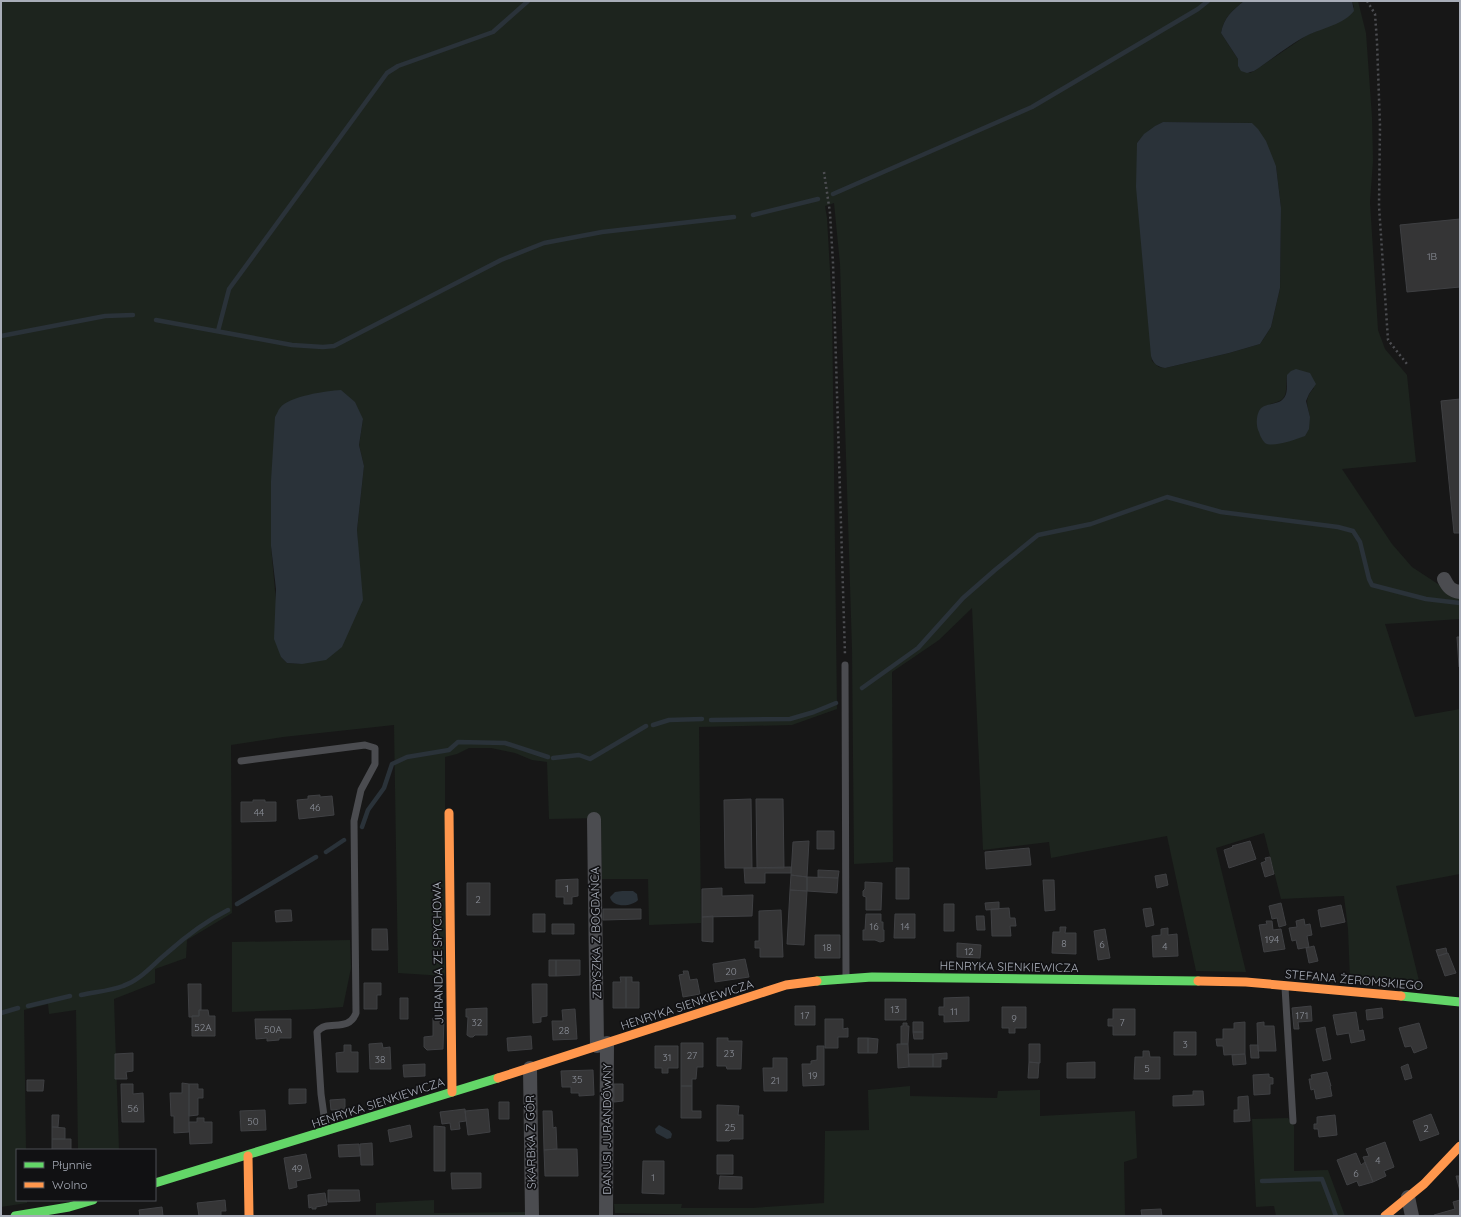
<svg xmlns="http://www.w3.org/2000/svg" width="1461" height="1217" font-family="Quicksand,sans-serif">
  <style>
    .green { fill: #1d241e; fill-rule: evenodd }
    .water { fill: #2a3239 }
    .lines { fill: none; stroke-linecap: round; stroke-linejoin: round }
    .stream { stroke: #2a3239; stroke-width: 4.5 }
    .building { fill: #353536; stroke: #3f4043 }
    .path { stroke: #4d4e52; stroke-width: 2.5; stroke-dasharray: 2 3; stroke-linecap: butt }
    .lane { stroke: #4b4c50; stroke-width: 7 }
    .street { stroke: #4b4c50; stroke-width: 14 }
    .fast { stroke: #63d668; stroke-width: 9 }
    .slow { stroke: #ff974d; stroke-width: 9 }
    .labels { text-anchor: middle; stroke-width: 3.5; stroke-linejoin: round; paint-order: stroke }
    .number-label { font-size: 10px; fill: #8b8f98 }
    .street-label { font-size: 12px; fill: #a8adb8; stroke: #111113 }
  </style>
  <rect width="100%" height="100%" fill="#171717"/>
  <path class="green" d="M1,1h1243c-12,10 -20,16 -23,32l17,26v7l12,7 4,-2 53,-36 35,-15 12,-13 -2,-6h6l8,32 6,84 1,44 -3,41 8,128 7,19 22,26 9,87 -74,7 50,75 20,23 29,19 19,9v24l-75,5 30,93 45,-8v165l-64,12 25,103 -71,-9 -2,-51 -4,-33 -63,3 -17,-66 -48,15 30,124 -50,-1 -29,-135 -116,22 -2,-16 -66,8 -11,-242 -33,32 -47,32 1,190 -39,2 -2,-215 -12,-385 -6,-61 -9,3 2,12 5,88 5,403 -45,16 -93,2 2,196 -52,2 -1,-46h-46l-1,-61 -52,1 -2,-57 -15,-2 -17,-7 -24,-5h-22l-12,6 -12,3v219l-47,-3 -4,-248 -111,12 -52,8 1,168 -45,27 -1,18 -31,11v14l-41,16 5,151h-41l-2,-140 -27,4 -1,-10 -24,6 2,140h-9v50h10v3l-26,4zM1163,122l89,1 24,43 5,42 -1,80 -9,39 -11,17 -31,9 -64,15 -6,-1 -7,-6 -15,-218c8,-10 15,-16 26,-21zM1287,375l27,13c-10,11 -7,16 -4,29l-40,-13c20,-4 15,-12 17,-29zM363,419l-4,26 5,21 -7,64 1,22 -56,112 -15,-1 -6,-6 -10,-111 1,-32z
    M350,940l1,28 -8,39 -28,2 -83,3v-70z
    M910,1086v10l87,2 1,-7 42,-1v26l95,-5 2,47 -13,4 1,54h-370l-140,-3 -1,-9h68l-1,4h71l72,-5 1,-72 44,-1 -1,-40z
    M1288,1118l6,8v45l34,-1 17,46h-69l-2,-10 -18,1 -4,-88z
    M434,1200v13l92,-1v4h-150v-13z"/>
  <path class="water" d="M1244,1h108l2,10c-10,13 -31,17 -46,24 -18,9 -37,25 -54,36l-7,2 -6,-2 -3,-5v-7l-17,-26c3,-16 11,-22 23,-32z
    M1163,122l89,1 6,6 8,12 10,25 5,42 -1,80 -9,39 -11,17 -31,9 -64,15c-7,-1 -12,-4 -14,-12l-15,-169 1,-44 7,-9 11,-8z
    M1296,369l14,4 6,11 -7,10 -3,7 4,16 -1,12 -4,7c-8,3 -33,12 -40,7 -2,-2 -5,-7 -6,-11 -3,-5 -3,-15 0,-21 4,-9 18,-5 24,-12 6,-6 3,-16 4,-24l4,-4z
    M341,390l14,12 8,17 -4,26 5,21 -7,64 6,70 -21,47 -16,13 -24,4 -15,-1 -6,-6 -7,-18 2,-50 -5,-43v-65l4,-64c2,-3 3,-7 5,-9 9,-12 46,-17 61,-18z
    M622,891h11l4,3 1,6c-6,7 -26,8 -28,-3l5,-5z
    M659,1125l11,6 2,3 -1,4 -4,1 -11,-6 -1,-4z"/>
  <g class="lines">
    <path class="stream" d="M833,194l199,-87 166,-98 10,-8
      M753,215l65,-16
      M156,320l136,25 31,2 11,-1 167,-86 43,-17 58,-11 132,-15
      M218,331l11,-42 158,-216 11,-7 95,-34 35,-31
      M1,336l104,-20 28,-1
      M862,688l56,-40 45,-50 32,-28 43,-35 53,-11 76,-27 54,15 117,15 15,4 7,11 9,37 3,6 54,14 34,4
      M711,720l79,-1 24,-7 22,-9
      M653,725l16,-5 33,-1
      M553,758l26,-3 11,4 56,-33
      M362,827l6,-17 16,-22 8,-24 15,-7 42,-7 9,-8 47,1 43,14
      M326,852l18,-12
      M237,904l79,-47
      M81,995c13,-3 29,-4 42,-9 18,-6 30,-22 44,-33 19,-17 39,-32 61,-43
      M28,1006l42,-10
      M1,1013l17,-5
      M1262,1181l60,-2 14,37"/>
  </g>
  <path class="building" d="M1460,219v68l-53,5 -7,-67z
    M1460,399v134h-6l-13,-132z
    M1457,637h3v29l-1,1z
    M320,795v2l12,-1 2,19 -35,4 -2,-19 11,-1v-3z
    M751,799l1,69h-27l-1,-68z
    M756,799h27l1,69h-27z
    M253,800h12v2h11v19l-35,1v-20h12z
    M817,831h17v18h-17z
    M809,841l-2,36 -16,-2 2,-33z
    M1250,841l6,18 -27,9 -5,-18 9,-3 -1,-1z
    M1029,848l2,17 -45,4 -1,-17z
    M1270,857l4,17 -9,3 -4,-14 5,-2 -1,-3z
    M791,867v6h-26v10h-20l-1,-15z
    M896,868h13v31h-13z
    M818,870l21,1 -1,7 -20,-1z
    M1166,874l2,11 -11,3 -2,-12z
    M791,875l16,2v14l-17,-1z
    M807,877l31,1 -1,15 -30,-2z
    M578,879v17l-6,1v7h-8v-7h-8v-17z
    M1043,880h11l1,30 -10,1z
    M865,882l17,1 -1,27h-15v-13l-3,-1v-5l2,-2z
    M467,883h23v32h-23z
    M722,888v8l31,-1 -1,21 -50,1v-28z
    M790,890l17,1 -3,54 -17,-1z
    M999,902v7l-13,1 -1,-7z
    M1281,903l5,22 -7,2 -2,-9 -5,1 -3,-13z
    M944,904h10v27h-10z
    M1341,905l4,17 -24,5 -3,-17z
    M1009,908l1,10h5l1,8h-6l1,10h-19l-1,-27z
    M1151,908l3,17 -8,2 -3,-18z
    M603,909h38v10l-38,1z
    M281,910h10l1,11 -16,1 -1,-11z
    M781,910l2,47h-23v-9h-5v-7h4v-30z
    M533,914h12v18h-12z
    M866,914h15v8h2v8h1v11l-4,1 -5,-2h-12v-10h2z
    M895,914h20v24h-21z
    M713,916v26l-11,-1v-24z
    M976,916h8l1,14h-8z
    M1304,919l1,6 5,-1 2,11 -5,1 2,11 -11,2 -2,-9 -4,1 -3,-13 8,-1 -1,-6z
    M1266,921h6l1,9 8,-1 4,20 -21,3 -5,-27 8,-1z
    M552,924h22v10h-22z
    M1060,927h6l-1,6h11v21l-24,-1 1,-21h7z
    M1168,928v7l9,-1 1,22 -25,1 -1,-21 9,-1v-6z
    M372,929h15l1,21h-16z
    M1105,929l5,29 -12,2 -4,-29z
    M815,935h25v23h-25z
    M957,943l24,2 -1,13 -23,-1z
    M1314,946l4,15 -9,2 -3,-15z
    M1446,948l1,5 -9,3 -2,-6z
    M1448,953l8,20 -11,3 -7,-20z
    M745,959l4,18 -34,5 -2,-18z
    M549,960h7v16h-7z
    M556,960h24v15l-24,1z
    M683,971h5l2,9 7,-1 3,15 -17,3 -4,-22 5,-1z
    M620,977h6v31h-13v-26h8z
    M626,977h6v5h7v26h-13z
    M364,983h17v12h-4v14h-13z
    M188,984h13v26h-2v6h-7v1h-3z
    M532,984h15v32l-6,1v5l-8,1z
    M969,997v24l-25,1v-7h-5v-8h5v-9z
    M400,998h8v21h-8z
    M885,999h21v21h-21z
    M795,1006h20v19h-20z
    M1311,1006l1,15 -14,1 1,7h-5l-2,-21z
    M1002,1007h24v21h-11v5h-6v-5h-7z
    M487,1008v27h-12l-2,2h-3l-3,-2 1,-18h-2v-8z
    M1382,1008l1,10 -16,2 -1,-10z
    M575,1009l2,30 -24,1 -1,-19h11l-1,-11z
    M1113,1009h22v26h-22v-9h-5v-7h5z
    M199,1010h9l1,6h6v20h-23v-20h7z
    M1356,1012l3,19 4,-1 2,10 -14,3 -2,-10 -12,2 -4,-20z
    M433,1018h11l-1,31 -16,1 -3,-3v-10l9,-1z
    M255,1019h36v19h-12v2l-12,1v-3l-11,1z
    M825,1019h18v10l5,-1v9h-10v11h-13z
    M913,1022h10v10h-10z
    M1245,1022v32l-21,1 -1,-9h-6l-1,-7h7v-10h11v-6z
    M1264,1022v4h10l2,25h-18l-1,-28z
    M903,1023h4v3h2l-1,18h-7v-18h2z
    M1419,1023l8,25 -13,5 -3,-7 -6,1 -6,-19z
    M1325,1027l6,32 -8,2 -7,-32z
    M913,1032h10v7h-9z
    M1174,1032h22v23h-22z
    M531,1036l1,13 -24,2 -1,-13z
    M717,1038h11v3h14l-1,28h-14l-1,-3h-9z
    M858,1038h10v15h-10z
    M868,1038l10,1 -1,14h-9z
    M382,1043l1,5 7,-1 1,22h-21l-1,-25z
    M681,1043h22v24h-6l-1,12h-4v7h-11z
    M897,1044h11l1,23 -11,1z
    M1029,1044h11v19l-11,-1z
    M344,1045h7v7h7v20h-21l-1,-19 8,-1z
    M1250,1045h8l1,13h-8z
    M655,1046h23v22h-10v5h-6v-5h-7z
    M817,1046h7v39l-21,1 -1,-22h9v-3l6,-1z
    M1143,1051h6l1,6h10v22h-26l1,-22h8z
    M133,1053v18l-7,1 1,7h-12v-25z
    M947,1053v6h-6v8h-8v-13z
    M908,1054h25v13h-24z
    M1245,1054l1,10 -13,1 -1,-10z
    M773,1058h14v33h-23l-1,-23h10z
    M1029,1062l10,1 -1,15h-10z
    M1095,1062v16h-28v-15z
    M425,1064v12l-21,1 -1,-12z
    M1408,1064l4,14 -7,2 -4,-13z
    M593,1070l1,25 -15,1v-3h-8v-6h-9l-1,-16z
    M1327,1072l4,14h-1l2,10 -16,3 -2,-10 -3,1 -2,-11h3l-1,-4z
    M1269,1074v3l4,1v6h-3v10l-16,1 -1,-20z
    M27,1080h17l-1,11h-16z
    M182,1083l7,1v48l-15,1v-17h-3l-1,-23h12z
    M121,1084h12v10l10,-1 1,29h-22z
    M189,1084h9v5h5v9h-5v17l-9,1z
    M614,1084h9v17l-9,1z
    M681,1086h11v25h9v7h-20z
    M289,1089h17v14l-17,1z
    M1193,1091h10l1,14 -31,1v-10l20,-1z
    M1248,1096l2,25 -16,1v-12h4v-13z
    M345,1099v10l-14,1 -1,-10z
    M499,1102h10v17h-10z
    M717,1105l22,1 -1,9h5v24h-12l-2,2h-12z
    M465,1109l1,12 -7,1 1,7 -9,1 -1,-7 -8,1 -2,-12z
    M488,1109l2,23 -22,3 -3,-24z
    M265,1110l1,20 -25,1 -1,-20z
    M543,1111h9l1,17 3,-1 1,22 -13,1z
    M1431,1114l8,20 -19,7 -7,-20z
    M52,1115h7l-1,12h-6z
    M1335,1115l2,20 -18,2 -1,-8h-4v-5h3v-7z
    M197,1118h7v4h8v21l-22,1 -1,-22h8z
    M410,1125l2,12 -22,5 -2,-12z
    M434,1126l11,1v44h-11z
    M52,1127l13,1v11h-13z
    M52,1139h19v11h-19z
    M1385,1142l9,25 -10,4 2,5 -13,6 -10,-25 6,-1 -3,-7z
    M372,1143l1,22h-12l-1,-21z
    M359,1144l1,12 -21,1 -1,-12z
    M557,1149h20l1,27h-33l-1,-26z
    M1356,1153l5,12 4,-3 8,20 -14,4 -2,-5 -10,4 -10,-25z
    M306,1154l5,24 -15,3 1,6 -8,2 -5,-31z
    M717,1155h16v19h-16z
    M643,1161h21v33l-22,-1z
    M451,1173h30v15l-29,1z
    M720,1176l22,1v12h-23z
    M1456,1176h4v15z
    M328,1190h31l1,11 -32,1z
    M325,1193l2,12 -11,2v2h-4v-2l-3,1 -1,-13z
    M225,1200l1,11h-5v5h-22l-2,-13z
    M1460,1200v16h-26v-1l21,-6 -2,-7z
    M162,1207l1,9h-23l-1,-6z
    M1161,1209l1,7h-20l-1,-6z"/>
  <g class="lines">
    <path class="path" d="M1367,1l8,13 2,28 3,84 -1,80 9,134 19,24
      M824,172l6,41 3,50 12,392"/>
    <path class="lane" d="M845,665l1,313
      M241,761l124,-16 10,3v16l-14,26 -7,31 2,192c-8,21 -29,5 -39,19l4,62 5,36
      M1285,987l8,134"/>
    <path class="street" d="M1444,579c4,8 7,12 16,13
      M594,819l3,227
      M530,1068l2,148
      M1408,1197l4,19
      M606,1216l1,-173"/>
    <path class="fast" d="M817,981l55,-4 326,4
      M1401,996l59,6
      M155,1183l343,-105
      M15,1216l54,-9 24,-7"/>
    <path class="slow" d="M449,813l3,279
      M1198,981l48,1 155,14
      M498,1078l288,-93 31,-4
      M248,1156l1,60
      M1385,1216l39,-32 36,-38"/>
  </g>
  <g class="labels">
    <g class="number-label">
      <text x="1432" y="260">1B</text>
      <text x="315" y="811">46</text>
      <text x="259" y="816">44</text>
      <text x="567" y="892">1</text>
      <text x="478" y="903">2</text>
      <text x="874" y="930">16</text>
      <text x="905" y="930">14</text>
      <text x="1272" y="943">194</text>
      <text x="1064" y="947">8</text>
      <text x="1102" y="948">6</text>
      <text x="1165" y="950">4</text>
      <text x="827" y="951">18</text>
      <text x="969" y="955">12</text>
      <text x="731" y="975">20</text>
      <text x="895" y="1013">13</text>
      <text x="954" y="1015">11</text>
      <text x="805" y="1019">17</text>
      <text x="1302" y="1019">171</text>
      <text x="1014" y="1022">9</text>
      <text x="477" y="1026">32</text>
      <text x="1122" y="1026">7</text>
      <text x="203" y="1031">52A</text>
      <text x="273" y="1033">50A</text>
      <text x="564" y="1034">28</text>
      <text x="1185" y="1048">3</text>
      <text x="729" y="1057">23</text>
      <text x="692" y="1059">27</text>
      <text x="667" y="1061">31</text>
      <text x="380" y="1063">38</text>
      <text x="1147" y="1072">5</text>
      <text x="813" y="1079">19</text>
      <text x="577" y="1083">35</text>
      <text x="775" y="1084">21</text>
      <text x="133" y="1112">56</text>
      <text x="253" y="1125">50</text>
      <text x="730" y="1131">25</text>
      <text x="1426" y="1132">2</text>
      <text x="1378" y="1164">4</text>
      <text x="297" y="1172">49</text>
      <text x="1356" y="1177">6</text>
      <text x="653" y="1181">1</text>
    </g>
    <g class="street-label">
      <text transform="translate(596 933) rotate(-91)" y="4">ZBYSZKA Z BOGDAŃCA</text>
      <text transform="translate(438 953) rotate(-91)" y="4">JURANDA ZE SPYCHOWA</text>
      <text transform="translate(1009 967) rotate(1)" y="4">HENRYKA SIENKIEWICZA</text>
      <text transform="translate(1354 980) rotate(5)" y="4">STEFANA ŻEROMSKIEGO</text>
      <text transform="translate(687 1005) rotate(-18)" y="4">HENRYKA SIENKIEWICZA</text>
      <text transform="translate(378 1103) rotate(-18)" y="4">HENRYKA SIENKIEWICZA</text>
      <text transform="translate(607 1129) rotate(-90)" y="4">DANUSI JURANDÓWNY</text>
      <text transform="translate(531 1142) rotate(-91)" y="4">SKARBKA Z GÓR</text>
    </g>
  </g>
  <rect width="1461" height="1217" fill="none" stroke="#a8adb8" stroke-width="4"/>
  <rect x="16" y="1149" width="140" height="52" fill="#111113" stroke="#4d4f55"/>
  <rect x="24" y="1162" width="20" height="6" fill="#63d668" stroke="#4d4f55"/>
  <text x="52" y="1169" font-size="12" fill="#a8adb8">Płynnie</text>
  <rect x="24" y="1182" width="20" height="6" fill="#ff974d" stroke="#4d4f55"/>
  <text x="52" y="1189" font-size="12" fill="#a8adb8">Wolno</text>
</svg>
